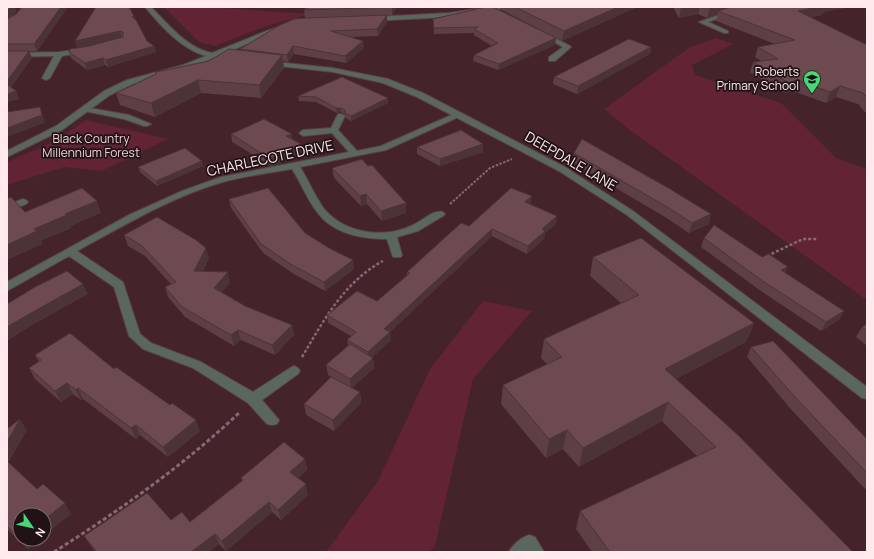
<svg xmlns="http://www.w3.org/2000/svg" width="874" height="559" font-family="Manrope,sans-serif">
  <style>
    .green { fill: #622435 }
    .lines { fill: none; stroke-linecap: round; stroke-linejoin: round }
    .service-casing { stroke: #5e3f46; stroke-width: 2 }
    .minor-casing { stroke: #5e3f46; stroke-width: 2 }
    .tertiary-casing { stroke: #5e3f46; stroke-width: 2 }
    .path-far2 { stroke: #876a71; stroke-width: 2; stroke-dasharray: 2.5 1.5; stroke-linecap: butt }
    .path-far1 { stroke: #876a71; stroke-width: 2.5; stroke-dasharray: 3 2; stroke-linecap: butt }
    .path { stroke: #876a71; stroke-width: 3; stroke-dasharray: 4 2.5; stroke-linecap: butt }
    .service { fill: #5a675c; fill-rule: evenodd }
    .minor { fill: #5a675c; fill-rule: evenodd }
    .tertiary { fill: #5a675c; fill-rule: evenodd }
    .wall { fill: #5e3f45 }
    .shaded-wall { fill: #4c3338 }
    .building { fill: #6d4950; stroke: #4c3338 }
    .labels { text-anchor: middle; stroke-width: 3.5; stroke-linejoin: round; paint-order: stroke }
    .far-poi-label { font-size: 12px; fill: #ffe9ec; stroke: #201215; text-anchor: end }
    .far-park-label { font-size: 12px; fill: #efd3d8; stroke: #201215 }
    .street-label { font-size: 14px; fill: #ffe9ec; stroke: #201215 }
  </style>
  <rect width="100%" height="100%" fill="#44232b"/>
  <path class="green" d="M164,7h42l104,7 -44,12 -51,20 -16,-4z
    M716,38l17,6 -41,21 3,10 86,28 55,55 31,11v131l-236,-169 -27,-22 86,-62z
    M86,120l82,19 -67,32 -37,-4 -57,18v-23l48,-21z
    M483,301l49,10 -59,68 -38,167 -6,6h-103l52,-71 52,-112z"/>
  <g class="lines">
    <g class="service-casing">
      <path id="service" d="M84,107l45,8 22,9 -4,2h-3l-20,-7 -40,-8z
        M23,199l3,1 2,2 -2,2 -19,8v-7z
        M529,535l6,2 9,15h-35c4,-8 12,-14 20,-17z"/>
    </g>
    <g class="minor-casing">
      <path id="minor" d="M742,7h9l-43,15 20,9v2h-4l-25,-11z
        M543,32l27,14 1,1 -16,14h-6v-4l14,-10 -22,-12v-2z
        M83,49l2,1v2l-23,4 -12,22 -4,2 -4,-2 12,-22 -47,1v-4l52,-1z
        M456,113h6l1,2 -77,35 -86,17c9,14 15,30 25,43 21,24 60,29 88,15 9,-4 21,-16 30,-13l2,2 -2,2 -25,15 -21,6 5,18 -1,2h-8l-6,-18c-26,0 -54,-5 -70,-27 -10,-13 -16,-29 -25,-43 -23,4 -47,7 -69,13 -52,15 -100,44 -146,69l46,31 17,52 11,9 50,19 52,30 37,-24 4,-2 4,2 2,3 -2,3 -36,26 17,20 -2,4 -5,1 -5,-1 -19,-21 -55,-35 -50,-19 -14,-13 -15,-49 -45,-31 -62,35v-9l122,-67 53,-24 39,-14 128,-25 -17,-19 -29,3 -4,-3 4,-3 28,-2 7,-14h3l4,2 -7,14 19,21 24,-5z"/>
    </g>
    <g class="tertiary-casing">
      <path id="tertiary" d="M145,7h6c18,18 36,41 61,46l52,-21 20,-7 3,2 -66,28 14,1v4l-22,-2 -24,11 -56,15 -23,11 -48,35 -55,27v-6l49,-25 48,-35 23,-11 56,-15 23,-9c-25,-7 -45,-30 -61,-49z
        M489,7h15l-3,2 -52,8 -77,4 -3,-2 3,-2 77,-4z
        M266,61l67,7 55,11 35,14 142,74 68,44 234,176v12l-5,-1 -235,-183 -68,-44 -142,-74 -34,-14 -50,-11 -64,-7h-3z"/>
    </g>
    <path class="path-far2" d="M450,204l40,-36 22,-9"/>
    <path class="path-far1" d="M767,256l36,-17h14
      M302,357c22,-37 42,-75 81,-96"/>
    <path class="path" d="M54,552c66,-42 129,-86 186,-140"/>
    <use href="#service" class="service"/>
    <use href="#minor" class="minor"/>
    <use href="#tertiary" class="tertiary"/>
  </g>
  <path class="wall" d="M7,7h8l1,5 -8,7 8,-5 6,-7h46l-31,44h-8l3,7 -21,29 5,4 3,8 -12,3z
    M305,7h92l-5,8h-11l6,7 -9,14 -27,1 12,4 1,7 -18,15 -52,-9 -6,8 -5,-1 1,7 -23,30 -60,-5 -46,24 -35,-12 -4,-12 124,-42v-2l65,-31 -1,-8h1z
    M485,7l70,38 -57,25 -25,-9 1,-6 18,-9 -18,-11v-2l-40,1 -1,-15z
    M500,7h137l-75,34 -62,-32z
    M673,7h176l-26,5 -1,3 -11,2 56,28v68l-2,-1 -7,-8 -22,-7 -10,6 -33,-12 -8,2 -35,-21 3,-10 8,-1 -6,-4 3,-10 17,-3 -59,-23 2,-7 -11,4 -9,-4 -19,4z
    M134,16l1,3 12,22 7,5 2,6 -48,15 -3,-2 -18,5 -16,-12 -2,-6 43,-12 -35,8 -2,-7z
    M651,47l-1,7 -73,40 -24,-10 1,-7z
    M298,96l90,2v5l-37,18 -5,-3 -1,-3 -4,-3 -4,1 -21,-11 -17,-1z
    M231,134l62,6 9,12 -26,13 -5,1 -39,-24z
    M417,147l66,5 -43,14 -23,-12z
    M574,153l135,71 -20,9 -24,-16 -93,-55z
    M203,166l-46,20 -17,-14 -2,-5z
    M332,168l74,45 -24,8 -15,-17 -6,2 -27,-28z
    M229,199l76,34 49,36 -29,22 -31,-17 -31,-21 -32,-45z
    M531,203l-1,1 26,20 -11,9 -1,6 -17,15 -35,-18 -102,96 1,8 -19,17 1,1 1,10 -22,20 8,4 1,11 -27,28 -28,-16 -2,-11 27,-27 -3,-2 -2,-10 22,-19 -1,-6 4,-4 -23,-13 -1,-8 50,-14 30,-25v-4l62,-46z
    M124,235l85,23 -6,13 27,11 -8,10 23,14 47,19 2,10 -19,20 -34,-15 -7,6 -49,-29 -17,-20 -3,-10 6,-3 -26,-28 -17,-10z
    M704,238l82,35 58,38 -5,9 -18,11 -63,-42 -57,-42z
    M593,257l161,66 -8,19 -70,37 177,173h-261l-16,-23 4,-18 117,-55 -35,-35 -83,46 -16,-18 -17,9 -45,-54 2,-19 44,-21 -6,-6 3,-19 77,-36 -31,-27z
    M867,324v22l-11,-9 6,-10z
    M751,347l116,92v52l-78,-84 -42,-50z
    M35,355l79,14 86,62 -32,26 -28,-22 -4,4 -53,-40 -2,1 -8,-6 -12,8 -26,-23 -6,-11 10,-6z
    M7,429l20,1 -19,32 29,27 34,25 -51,25h21l-13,10 -21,-20z
    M305,459l2,11 -9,8 10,17 -27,25 -9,-8 -46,39 -7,-7 -11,8h-113l-11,-16 87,-16 19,2 52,-41 -1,-3z"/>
  <path class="shaded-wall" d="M11,7h4l1,5 -9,8v-9z
    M61,7h7l-31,44 -3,-7z
    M392,7h5l-5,8z
    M471,7h14l-14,1z
    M618,7h19l-75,34 2,-10z
    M689,7h11l-2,7 -19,4 2,-9z
    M713,7h24l-19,4v3l-11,4 3,-10z
    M819,7h30l-26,5 -1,3 -27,5 3,-9z
    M387,15v7l-9,14 -1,-7z
    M120,31l2,7 -45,10 -2,-7z
    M556,38l-1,7 -57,25 1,-6z
    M363,41l1,7 -18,15 -1,-7z
    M154,46l2,6 -48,15 -2,-7z
    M293,46l1,8 -6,8 -1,-7z
    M651,47l-1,7 -73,40 1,-8z
    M29,51l3,7 -23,32 -2,-4v-5z
    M282,55l2,13 -23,30 -2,-13z
    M103,58l2,7 -18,5 -2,-7z
    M198,80l3,13 -46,24 -4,-14z
    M797,80l-4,11 -8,2 4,-10z
    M840,86l-4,11 -10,6 4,-11z
    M16,91l3,8 -12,3v-8z
    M388,98v5l-37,18v-5z
    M40,107l3,8 2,8 -38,14v-9z
    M336,108h5v4l-4,1z
    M292,134l1,7 -7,-5z
    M301,144l1,8 -26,13 -5,1 -2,-8z
    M483,144v8l-43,14v-7z
    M202,161l1,5 -46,20 -1,-5z
    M366,194l1,10 -6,2 -1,-10z
    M532,196l-1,7 -6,7v-8z
    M97,201l4,12 -30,13 1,2 -31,13 2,3 -36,16v-15l27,-16 31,-15z
    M406,203v10l-24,8 -1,-10z
    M711,214l-2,10 -20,9 3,-10z
    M557,216l-1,8 -11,9 -1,6 -17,15 1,-8 14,-17z
    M492,229v7l-106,100 4,-4 1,8 -22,20 -1,-8 16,-23z
    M206,248l3,10 -12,23 -3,-10z
    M353,260l1,9 -29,22 -1,-9z
    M788,267l-4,10 -3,-7z
    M228,272l2,10 -13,16 -3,-10z
    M83,284l5,10 -59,33 -22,14v-14l17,-10z
    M844,311l-5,9 -18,11 5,-9z
    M754,323l-8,19 -87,46 6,-19z
    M292,325l2,10 -19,20 -3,-10z
    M238,330l3,10 -7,6 -3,-11z
    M373,358l1,10 -23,21 -1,-10z
    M67,383l6,11 -12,8 -6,-11z
    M78,388l5,11 -2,1 -5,-10z
    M360,392l1,11 -27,28 -1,-11z
    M668,402l-6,19 -83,46 4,-19z
    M20,419l7,11 -20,35v-23z
    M196,420l4,11 -32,26 -5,-10z
    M136,425l4,10 -4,4 -5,-11z
    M567,430l-4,19 -17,9 3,-19z
    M305,459l2,11 -14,12 -3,-10z
    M306,484l2,11 -27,25 -3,-10z
    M269,502l3,10 -46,39 -4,-10z
    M65,503l6,11 -27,22v-16z
    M215,534l4,10 -11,8h-17z
    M21,539h20l-13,10z"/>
  <path class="building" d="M7,7h4l-4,4z
    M22,7h39l-27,37h-27v-25l9,-5z
    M96,7h33l5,9 -2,1 4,3 11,21 7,5 -48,14 -3,-2 -18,5 -16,-11 1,-3 19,-3 34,-9v-5l-3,-1 -45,10z
    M310,7h82l-88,3z
    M485,7h8l63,31 -57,26 -25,-9 24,-12 -24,-14 4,-2 -44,1 -1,-9z
    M515,7h103l-54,24z
    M680,7h9l-8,2z
    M731,7h88l-21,4 69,34v53l-4,-5 -23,-7 -10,6 -33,-12 -8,3 -36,-21 25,-3 -20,-12 37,-7 -77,-29z
    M387,15l-10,14 -46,2 32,10 -18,15 -52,-10 -6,9 -47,-6 40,-24 14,-6 12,-1z
    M629,39l22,8 -73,39 -24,-9z
    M229,49l53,6 -23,30 -61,-5 -47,23 -35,-10 40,-19v-2l53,-11z
    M7,51h22l-22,30z
    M342,77l46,21 -37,18 -6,-3v-3l-4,-2h-5l-20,-11 -18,-1z
    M7,84l9,7 -9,3z
    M40,107l2,8 -35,13v-16z
    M264,119l28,15 -6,2 15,8 -26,13 -6,1 -38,-24z
    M461,130l22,14 -43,15 -23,-12z
    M582,139l88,50 41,25 -19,9 -25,-16 -93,-54z
    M185,148l17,13 -46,20 -18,-14z
    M362,159l6,7 4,-1 34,38 -25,8 -15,-17 -6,2 -28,-28z
    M82,188l15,13 -32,13 2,1 -33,14 3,2 -30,14v-46l4,-2 14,15z
    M268,188l37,45 24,15 24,12 -29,22 -32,-17 -31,-21 -32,-45z
    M511,188l21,8 -7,6 32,14 -15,13 3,2 -17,15 -36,-17 -108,100 6,3 -22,20 -21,-12 9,-8 -29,-17 30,-24 20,10 33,-28 -3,-1 54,-49 8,3z
    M157,217l39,23 10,8 -12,23 34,1 -14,16 31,18 47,19 -20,20 -34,-15 -7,5 -49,-28 -17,-20 11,-5 -34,-36 -18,-11z
    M714,225l48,32 7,-3 19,13 -7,3 63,41 -18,11 -65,-42 -57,-42z
    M641,238l113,85 -89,46 74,67 114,116h-243l-30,-41 136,-64 -48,-45 -85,46 -16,-18 -18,9 -46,-54 59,-28 -18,-18 95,-44 -46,-38z
    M67,271l16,13 -59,33 -17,10v-23l28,-17z
    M867,324v7l-5,-4z
    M70,333l44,36 2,-2 54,38 2,-2 24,17 -33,27 -27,-22 -5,3 -53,-40 -2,2 -9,-7 -12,8 -26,-23 12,-8 -6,-5z
    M773,341l94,98v34l-73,-77 -43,-49z
    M350,344l23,14 -23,21 -24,-14z
    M331,377l29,15 -27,28 -29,-16z
    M20,419l-13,23v-13z
    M284,442l21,17 -15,13 16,12 -28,26 -9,-8 -47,39 -7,-7 -24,18h-94l-13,-16 63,-43 24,27 11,-8 8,10 53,-42 -2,-2z
    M7,461l30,28 6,-5 22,19 -21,17v-5h-24v24l-13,-13z"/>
  <defs>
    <g id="school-pin" transform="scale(0.9)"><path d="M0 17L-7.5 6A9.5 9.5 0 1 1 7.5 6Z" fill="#4ad778" stroke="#201215"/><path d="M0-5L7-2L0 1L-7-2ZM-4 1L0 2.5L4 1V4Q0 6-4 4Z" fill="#111"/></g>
  </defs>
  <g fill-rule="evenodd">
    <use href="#school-pin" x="812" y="79"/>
  </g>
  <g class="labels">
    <g class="far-poi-label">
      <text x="799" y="76">Roberts<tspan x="799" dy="14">Primary School</tspan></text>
    </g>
    <g class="far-park-label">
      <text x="91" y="143">Black Country<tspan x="91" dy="14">Millennium Forest</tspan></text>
    </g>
    <g class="street-label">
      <text transform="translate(270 158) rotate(-12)" y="5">CHARLECOTE DRIVE</text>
      <text transform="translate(571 161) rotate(30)" y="5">DEEPDALE LANE</text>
    </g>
  </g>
  <rect width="874" height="559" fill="none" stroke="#ffe9ec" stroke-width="16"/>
  <g transform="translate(32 527) rotate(124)"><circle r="19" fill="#201215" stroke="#79686b"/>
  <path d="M0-3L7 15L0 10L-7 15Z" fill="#4ad778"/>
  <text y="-6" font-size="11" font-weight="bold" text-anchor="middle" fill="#ffe9ec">N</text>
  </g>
</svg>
